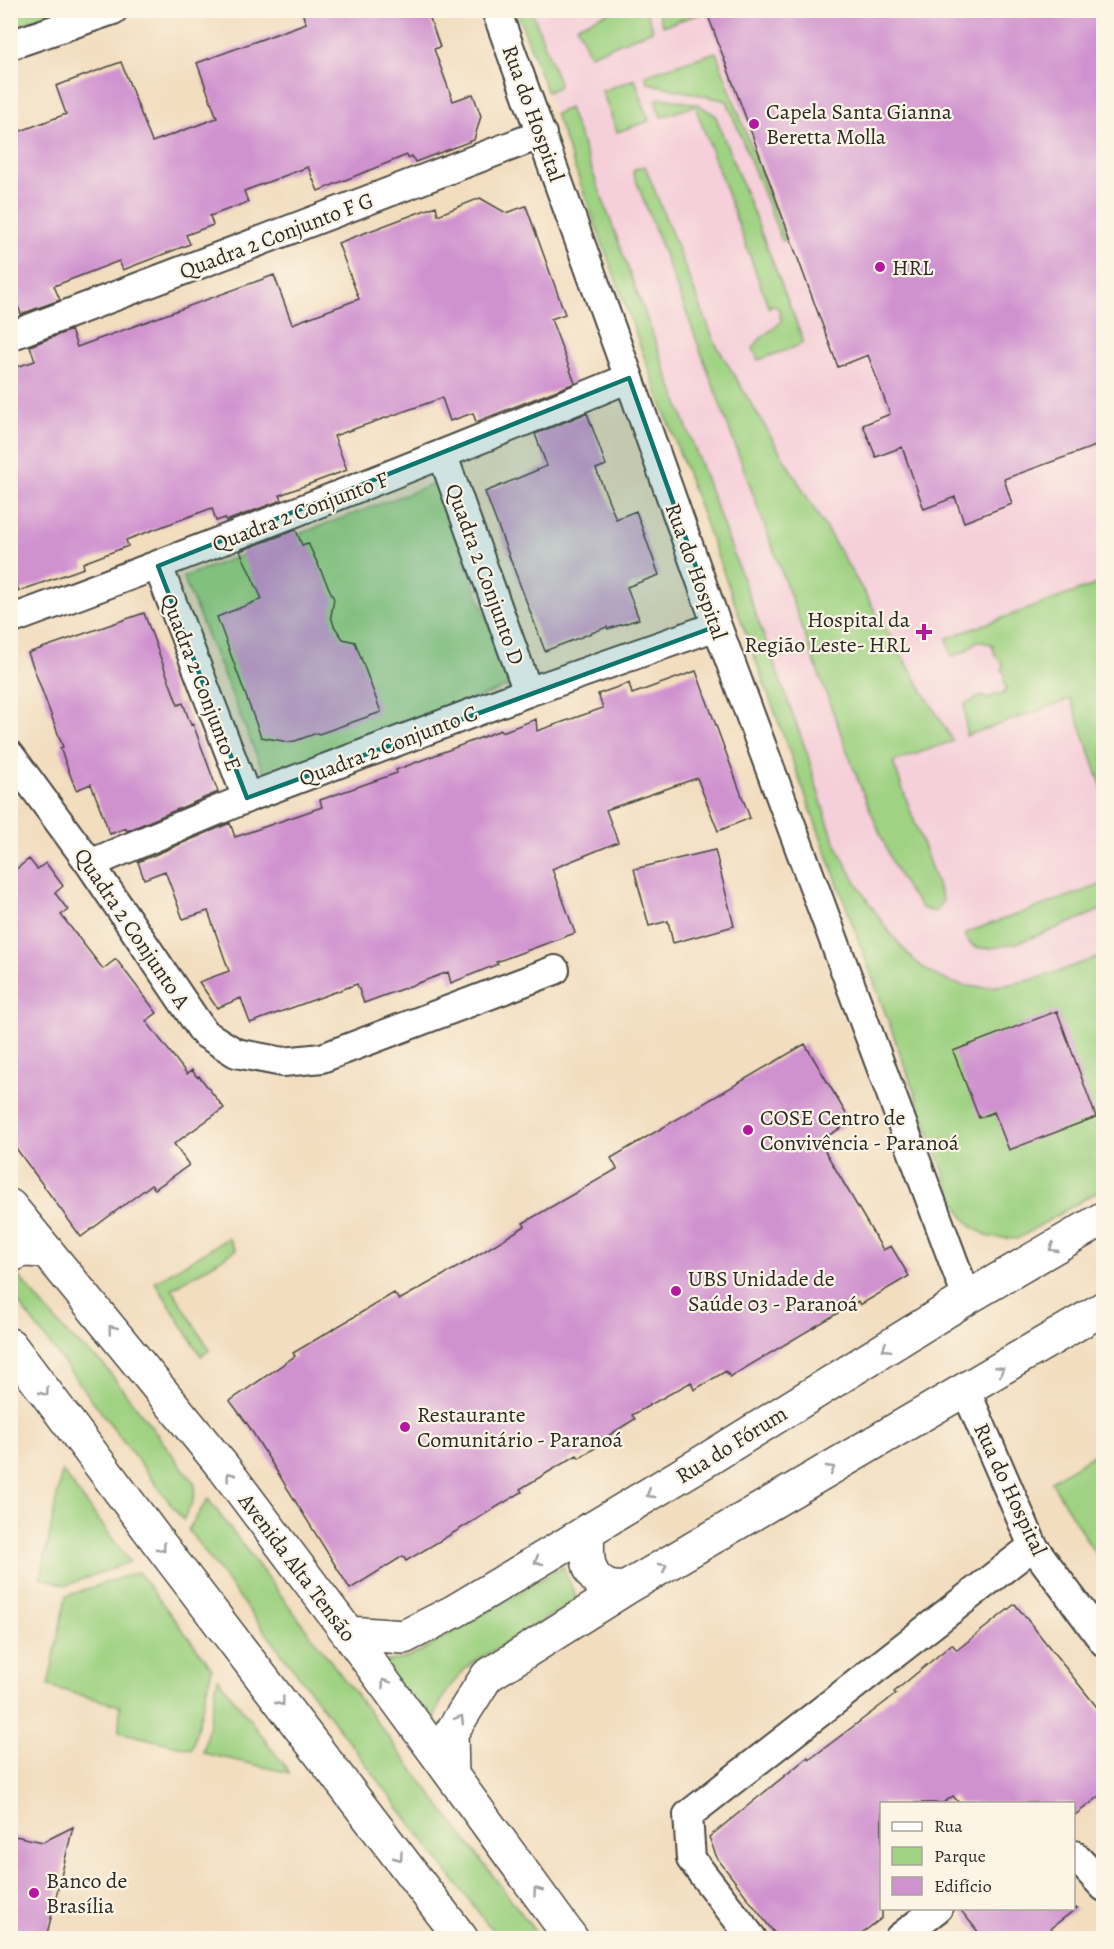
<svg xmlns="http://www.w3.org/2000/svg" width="1114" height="1949" font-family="Alegreya,serif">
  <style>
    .built { fill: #f5cfd9 }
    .green { fill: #9fd282; stroke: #657e56; stroke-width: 1.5 }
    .building { fill: #d092cf }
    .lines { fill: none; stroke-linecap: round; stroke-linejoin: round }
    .minor-casing { stroke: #494641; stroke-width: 32 }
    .tertiary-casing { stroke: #494641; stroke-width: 36 }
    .minor { stroke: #fff; stroke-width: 28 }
    .tertiary { stroke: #fff; stroke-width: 33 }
    .oneway { stroke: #a0a0a0 }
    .marked { fill: #0f766e; fill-opacity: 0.2; stroke: #0f766e; stroke-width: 4.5; stroke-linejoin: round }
    .poi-dot { fill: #b5179e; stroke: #fcf5e5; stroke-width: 2 }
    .labels { text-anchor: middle; stroke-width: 4.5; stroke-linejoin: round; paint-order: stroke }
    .poi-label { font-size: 22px; fill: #2b2b2b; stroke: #fcf5e5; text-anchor: start }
    .street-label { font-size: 22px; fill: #2b2b2b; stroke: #fcf5e5 }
  </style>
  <rect width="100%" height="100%" fill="#fcf5e5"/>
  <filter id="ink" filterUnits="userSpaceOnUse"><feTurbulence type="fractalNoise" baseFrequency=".0167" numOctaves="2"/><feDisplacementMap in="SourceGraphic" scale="12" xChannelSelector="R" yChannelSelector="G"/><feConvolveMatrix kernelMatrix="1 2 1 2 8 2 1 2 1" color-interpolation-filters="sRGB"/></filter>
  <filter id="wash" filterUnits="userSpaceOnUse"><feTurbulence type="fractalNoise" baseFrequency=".008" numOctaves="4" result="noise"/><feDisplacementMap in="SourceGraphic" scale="24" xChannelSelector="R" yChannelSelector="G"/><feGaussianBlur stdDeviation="1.35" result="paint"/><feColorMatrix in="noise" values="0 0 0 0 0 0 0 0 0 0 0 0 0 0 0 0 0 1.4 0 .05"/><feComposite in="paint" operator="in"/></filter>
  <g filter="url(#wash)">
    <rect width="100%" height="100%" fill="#f2ddbf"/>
    <path class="built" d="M517,11h586l1,1138 -54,32 -107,-7z"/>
    <path class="green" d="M11,10h53v1l-53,17z
      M615,10l31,1 7,19 -63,25 -13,-29z
      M517,11h15l27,72 -1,4 -11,5z
      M657,11h44l1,2 -39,13z
      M716,52l70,188 -4,1 -55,-140 -79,-18 -3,-8z
      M635,79l14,42 -32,11 -15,-41z
      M662,98l35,6 18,11 87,222v5l-4,4 -40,14 -5,-12 7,-9 21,-17 -1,-10 -4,-6 -5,-1 -2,3 -74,-202 -34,11 -6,-16z
      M569,108l238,645c8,29 16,58 27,86 14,35 61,109 91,130 15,10 34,17 51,18 45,1 86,-17 127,-32v233l-86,51 -27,-2 -18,-10 -9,-11 -10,-19 -398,-1083z
      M645,166l70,177 238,398 -60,21 50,139 -6,10h-7l-8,-3 -16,-20 -14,-26 -33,-79 -168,-458 -58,-153 2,-3z
      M437,483l74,202 -245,93 -83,-201z
      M1100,583l4,7 -1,85 -4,2 5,12 -1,101 -32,-91 -105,37 -1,-32 17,-8 5,3 10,-5h6l4,-6 -3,-5 1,-8 -3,-5 1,-6 -8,-9 -3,-11 -15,-3 -10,9 -15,7 -5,-19z
      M1103,884v25c-25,10 -103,47 -127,38 -7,-2 -9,-8 -11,-14z
      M228,1238l8,12 -64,39 38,61 -9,6 -46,-74z
      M11,1276l9,2 48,57 36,30 91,119c2,14 -6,24 -12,36l-172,-227z
      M1103,1449v118l-52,-86z
      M62,1471l68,91 -63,23 -26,-7z
      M208,1499l332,439h-42l-310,-408z
      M563,1566l14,34 -105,63c-21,18 -35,40 -41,68l-51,-69 23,-3 17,-7z
      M138,1572l74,96 -20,81 -73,-17 1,-26 -72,-20 18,-90z
      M218,1678l72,95 -87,-20z"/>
    <g id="blocks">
      <path class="building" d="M301,10h126l13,37 -6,2 19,52 20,-7 8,22 -7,24 -59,22 -3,-6 -4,2 -1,-3 -89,36 -10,-24 -64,24 4,11 -38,14 3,9 -27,10 4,9 -67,26 -4,-9 -65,25 6,14 -39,14 -3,-8 -8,3v-174l56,-21 -10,-28 65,-24 31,80 65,-24 -20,-55 109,-40z
        M706,10h398v433l-100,36 8,25 -48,18 -9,-25 -31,12 -22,-62 -26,10 -13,-32 27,-11 -22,-59 -30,12z
        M480,198l26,15 20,-7 39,108 -14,5 24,64 -99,39 -3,-9 -23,8 -8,-23 -108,38 13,34 -67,25 2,5 -56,21 -1,-3 -9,3 -4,-13 -86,32 2,6 -45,17 1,5 -65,23 -9,-22v-200l25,-8 -5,-15 41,-16 6,17 197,-72 18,49 67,-25 -21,-56 98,-37 2,9z
        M587,413l19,52 -10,4 20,50 20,-8 23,64 -32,12 12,32 -31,10 -1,-2 -62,24 -60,-159 62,-26 -12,-32z
        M296,530l6,15 6,-2 26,56 -3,17 3,10 9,13 12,3 26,70 -62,22 -2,-1 -22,8 -7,1 -27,-5 -44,-120 45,-18 -22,-48z
        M144,613l34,92 5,-2 8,22 2,-1 25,68 -91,39 -1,-3 -16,6 -19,-50 -15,6 -16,-42 3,-1 -35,-94z
        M696,671l54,147 -32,13 -21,-53 -91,32 12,32 -66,27 23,64 -79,29 2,2 -47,19 -3,-11 -84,31 -7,-19 -107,39 -9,-25 -24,10 -18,-26 30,-11 -21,-60 -25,8 -18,-48 -21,8 -6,-17 92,-39 5,14 87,-30 -2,-7 77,-27 -1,-3 105,-40 1,2 34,-13 1,12 66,-23 -5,-14 31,-11 3,11z
        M715,850l19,76 -61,17 -5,-22 -19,5 -15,-57z
        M29,859l8,10 9,-6 17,23 -8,7 13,17 -7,5 42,54 13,-10 41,54 -11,8 41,53 5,-4 5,7 2,-1 25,32 -50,36 15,21 -34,24 -4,-4 -70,52 -71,-97v-266z
        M1057,1011l39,106 -87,33 -15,-38 -15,6 -26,-67z
        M805,1044l46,78 -32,19 64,109 8,-4 18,30 -49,29 -2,-4 -128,76 -4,-6 -32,19 -3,-8 -59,33 3,4 -29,18 2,3 -29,18 -2,-3 -57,34 2,3 -116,69 -3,-5 -53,33 -102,-164 -18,-24 65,-45 -2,-3 101,-60 5,7 66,-37 60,-37 -2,-3 94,-54 -6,-11z
        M1015,1604l89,112v77l-29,22 -1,-12h-115l-6,-7 -10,7h-61v115l-27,20h-77l-61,-80 -8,-21 99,-80 2,2 86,-65 -2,-2 58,-48 5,6z
        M73,1827l-27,111h-36v-103l33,7z
        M959,1908h118l-26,20 8,10h-76z"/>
    </g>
  </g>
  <g filter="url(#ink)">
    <use href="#blocks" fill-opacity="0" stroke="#494641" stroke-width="1.5"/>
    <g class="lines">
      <g class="minor-casing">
        <path id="minor" d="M496,10l133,368 88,248 250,672
          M10,45l103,-35
          M10,336l532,-202
          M443,456l85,236
          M158,566l89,232
          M10,620c209,-77 415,-157 619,-242
          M10,755l80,109 114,169 32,20 47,9 39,-4 233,-88
          M90,864l157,-66 281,-106 189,-66
          M966,1391l67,155 71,96
          M1074,1855l30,32
          M752,1938l-61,-79 -3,-44 345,-269
          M899,1938l39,-30"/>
      </g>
      <g class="tertiary-casing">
        <path id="tertiary" d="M10,1206l214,262 124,165 223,305
          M10,1256l13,-6 24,1
          M10,1345l152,202 299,391
          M588,1530c-1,20 -4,47 19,56 5,3 14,2 19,2
          M348,1633l56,4 51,-26 253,-152 259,-161 137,-80
          M452,1775l-1,-42 36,-57 139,-88 478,-280"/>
      </g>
      <use href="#minor" class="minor"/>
      <use href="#tertiary" class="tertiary"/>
    </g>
    <defs><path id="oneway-chevron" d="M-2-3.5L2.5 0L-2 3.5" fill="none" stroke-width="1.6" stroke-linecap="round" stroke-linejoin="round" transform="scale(1.5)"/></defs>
    <g class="oneway">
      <use href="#oneway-chevron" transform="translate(1053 1248) rotate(150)"/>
      <use href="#oneway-chevron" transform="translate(112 1329) rotate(-129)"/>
      <use href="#oneway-chevron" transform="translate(886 1348) rotate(148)"/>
      <use href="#oneway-chevron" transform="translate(1000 1370) rotate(-31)"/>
      <use href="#oneway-chevron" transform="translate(45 1392) rotate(53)"/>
      <use href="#oneway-chevron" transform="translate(831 1469) rotate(-30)"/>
      <use href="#oneway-chevron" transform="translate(230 1476) rotate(-127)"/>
      <use href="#oneway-chevron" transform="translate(650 1494) rotate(149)"/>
      <use href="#oneway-chevron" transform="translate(162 1548) rotate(53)"/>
      <use href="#oneway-chevron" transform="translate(538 1561) rotate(149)"/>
      <use href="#oneway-chevron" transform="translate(663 1567) rotate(-30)"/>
      <use href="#oneway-chevron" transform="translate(385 1683) rotate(-126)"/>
      <use href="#oneway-chevron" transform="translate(281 1702) rotate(53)"/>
      <use href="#oneway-chevron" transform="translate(460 1719) rotate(-58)"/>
      <use href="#oneway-chevron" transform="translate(399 1857) rotate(53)"/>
      <use href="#oneway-chevron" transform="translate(537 1891) rotate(-126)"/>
    </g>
  </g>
  <path class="marked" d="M629,378l88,248 -470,172 -89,-232z"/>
  <g class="poi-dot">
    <circle cx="754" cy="124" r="6"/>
    <circle cx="880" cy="267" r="6"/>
    <path d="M921 623h6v6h6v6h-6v6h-6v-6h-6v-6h6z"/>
    <circle cx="748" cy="1130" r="6"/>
    <circle cx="676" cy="1291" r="6"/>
    <circle cx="405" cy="1427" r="6"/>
    <circle cx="34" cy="1893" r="6"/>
  </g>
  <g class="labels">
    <g class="poi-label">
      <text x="766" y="119">Capela Santa Gianna<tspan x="766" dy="25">Beretta Molla</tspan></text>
      <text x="892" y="275">HRL</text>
      <text x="910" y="627" text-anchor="end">Hospital da<tspan x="910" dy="25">Região Leste- HRL</tspan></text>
      <text x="760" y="1125">COSE Centro de<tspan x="760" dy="25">Convivência - Paranoá</tspan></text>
      <text x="688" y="1286">UBS Unidade de<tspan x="688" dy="25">Saúde 03 - Paranoá</tspan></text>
      <text x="417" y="1422">Restaurante<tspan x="417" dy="25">Comunitário - Paranoá</tspan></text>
      <text x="46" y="1888">Banco de<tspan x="46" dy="25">Brasília</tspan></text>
    </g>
    <g class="street-label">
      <text transform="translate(534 113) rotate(70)" y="8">Rua do Hospital</text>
      <text transform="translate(276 235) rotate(-21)" y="8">Quadra 2 Conjunto F G</text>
      <text transform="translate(300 511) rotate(-21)" y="8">Quadra 2 Conjunto F</text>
      <text transform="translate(697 571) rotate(70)" y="8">Rua do Hospital</text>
      <text transform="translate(486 574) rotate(70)" y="8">Quadra 2 Conjunto D</text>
      <text transform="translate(202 682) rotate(69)" y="8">Quadra 2 Conjunto E</text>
      <text transform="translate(388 745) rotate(-21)" y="8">Quadra 2 Conjunto C</text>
      <text transform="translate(133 928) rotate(56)" y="8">Quadra 2 Conjunto A</text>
      <text transform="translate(731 1444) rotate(-32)" y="8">Rua do Fórum</text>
      <text transform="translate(1011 1489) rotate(65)" y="8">Rua do Hospital</text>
      <text transform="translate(298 1567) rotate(53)" y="8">Avenida Alta Tensão</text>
    </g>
  </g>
  <rect width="1114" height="1949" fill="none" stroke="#fcf5e5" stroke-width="36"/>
  <rect x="880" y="1802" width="195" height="108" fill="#fcf5e5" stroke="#a8a49b" stroke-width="1.5"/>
  <rect x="892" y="1822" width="30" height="9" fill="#ffffff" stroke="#a8a49b" stroke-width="1.5"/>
  <text x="934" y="1832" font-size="18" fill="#2b2b2b">Rua</text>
  <rect x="892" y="1847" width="30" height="18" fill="#9fd282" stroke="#a8a49b" stroke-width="1.5"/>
  <text x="934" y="1862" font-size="18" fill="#2b2b2b">Parque</text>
  <rect x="892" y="1877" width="30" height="18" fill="#d092cf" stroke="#a8a49b" stroke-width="1.5"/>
  <text x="934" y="1892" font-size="18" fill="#2b2b2b">Edifício</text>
</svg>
